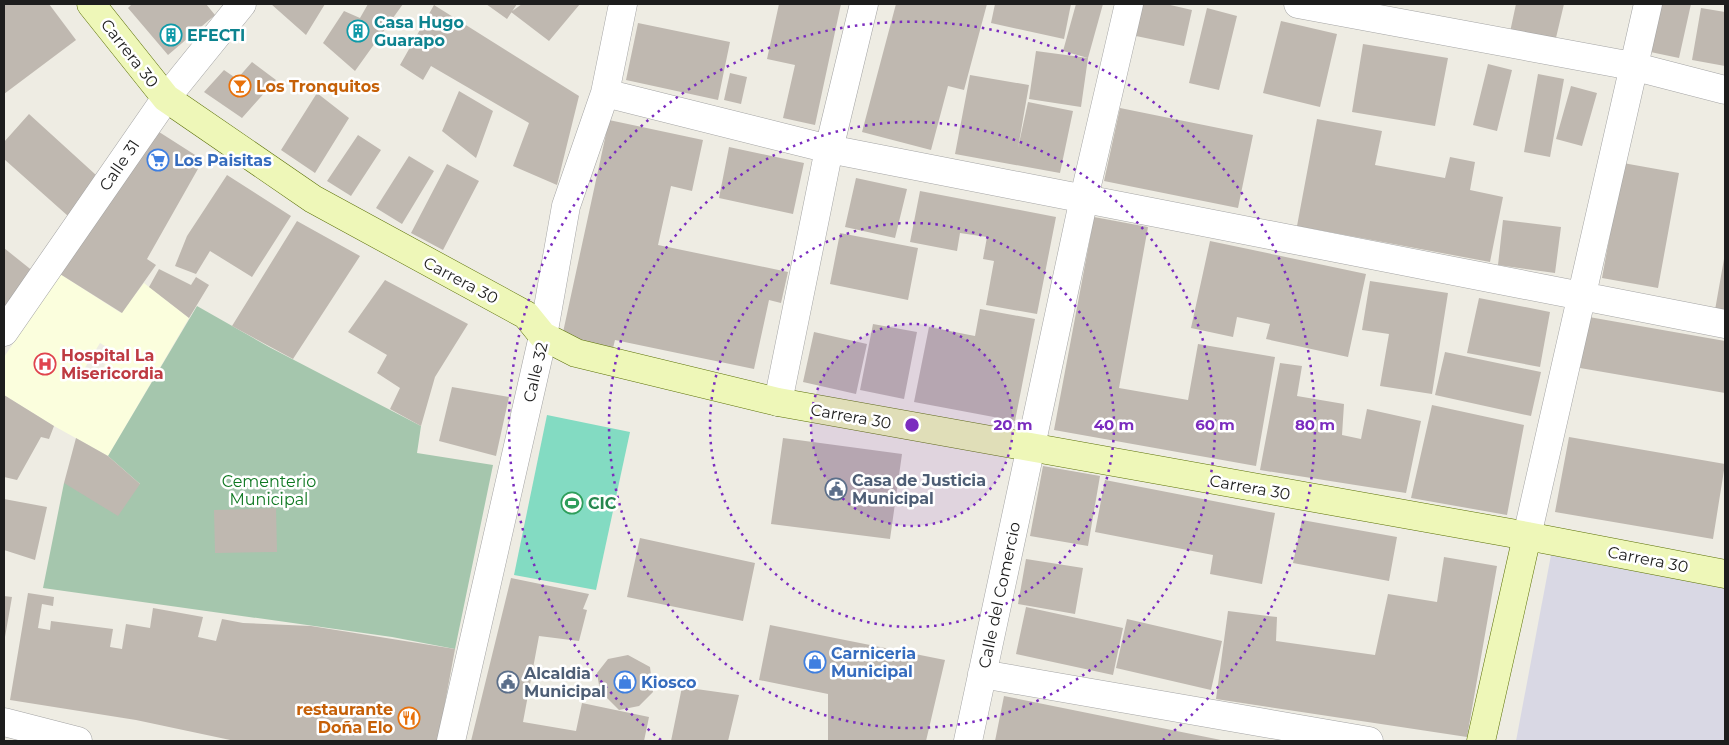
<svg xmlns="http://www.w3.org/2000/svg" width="1729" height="745" font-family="Montserrat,sans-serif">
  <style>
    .education { fill: #fbfedd; fill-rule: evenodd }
    .cemetery { fill: #a5c6ad }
    .pitch { fill: #83dbc2 }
    .plaza { fill: #d9d8e4 }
    .building { fill: #bfb8b0 }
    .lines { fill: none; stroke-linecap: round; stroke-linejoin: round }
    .street-casing { stroke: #a4a4a4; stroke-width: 29 }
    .secondary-casing { stroke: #5c7108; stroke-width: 29 }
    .street { stroke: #fff; stroke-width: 28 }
    .secondary { stroke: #eef7b8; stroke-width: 28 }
    .ring { fill: none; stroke: #7b2cbf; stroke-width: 2.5; stroke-dasharray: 2.5 5 }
    .labels { text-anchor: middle; stroke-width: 5; stroke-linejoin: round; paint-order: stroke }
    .culture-label { font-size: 16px; font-weight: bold; fill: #0d838f; stroke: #fff; text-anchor: start }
    .street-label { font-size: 16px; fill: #1d1d1d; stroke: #fff }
    .food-label { font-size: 16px; font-weight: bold; fill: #c56008; stroke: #fff; text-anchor: start }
    .shop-label { font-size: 16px; font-weight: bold; fill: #366cbe; stroke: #fff; text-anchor: start }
    .health-label { font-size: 16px; font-weight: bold; fill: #be3a42; stroke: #fff; text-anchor: start }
    .service-label { font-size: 16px; font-weight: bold; fill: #4e5e75; stroke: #fff; text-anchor: start }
    .park-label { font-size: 16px; fill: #0e7821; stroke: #fff }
    .leisure-label { font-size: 16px; font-weight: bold; fill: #27864d; stroke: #fff; text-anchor: start }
    .centre { fill: #7b2cbf; stroke: #fff; stroke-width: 2.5 }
    .ring-label { font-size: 15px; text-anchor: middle; font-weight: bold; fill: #7b2cbf; stroke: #fff; stroke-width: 5; stroke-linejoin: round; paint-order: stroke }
  </style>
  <rect width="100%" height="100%" fill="#eeece3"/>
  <path class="education" d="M60,274l61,39 23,-30 45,35 -81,138 -54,-30 -50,-31v-38zM100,343l13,8 -17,29 -13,-9z"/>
  <path class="cemetery" d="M197,306l72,41 152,79 -4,27 76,12 -38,184 -63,-12 -349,-49 21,-105 76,1 -32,-28z"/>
  <path class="pitch" d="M547,415l83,17 -34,158 -82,-15z"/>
  <path class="plaza" d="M1551,555l174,31v155h-209z"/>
  <path class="building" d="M4,4h45l27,36 -72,54z
    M132,4h74l9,11 -47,40 -40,-47z
    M271,4h54l-19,31z
    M368,4h35l-48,67 -32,-28 21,-32 16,7z
    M486,4h31l-10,15z
    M522,4h58l-31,37 -38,-29z
    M779,4h62l-26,121 -32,-7 12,-53 -28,-6z
    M896,4h91l-23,86 -16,-4 -17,64 -69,-18z
    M995,4h76l-7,35 -73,-16z
    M1076,4h27l-15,54 -7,49 -52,-8 7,-48 52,7 -25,-7z
    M1143,4h23l26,6 -8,36 -48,-10z
    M1516,4h48l-9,38 -45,-10z
    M1652,4h39l-12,54 -38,-8z
    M434,5l145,91 -22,89 -44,-19 16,-43 -98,-57 -8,14 -23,-15z
    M1207,8l30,8 -18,74 -30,-7z
    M1701,8l24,4v54l-33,-6z
    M1281,21l56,13 -17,73 -57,-14z
    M638,23l92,19 -12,58 -92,-20z
    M1363,44l85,14 -13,68 -83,-14z
    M252,62l24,18 -34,38 -38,-26 20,-22 13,9z
    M1488,64l24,6 -15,61 -24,-6z
    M730,73l17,4 -6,27 -17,-4z
    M1538,74l26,5 -14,78 -26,-5z
    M970,75l59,10 -11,63 10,-46 45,9 -13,62 -105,-19z
    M1571,86l26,7 -15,53 -26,-7z
    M459,91l34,20 -17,47 -34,-27z
    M317,93l32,25 -34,55 -34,-23z
    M1120,108l133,27 -15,73 -134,-27z
    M29,114l67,61 -28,41 -64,-57v-17z
    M1317,119l65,12 -7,34 70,13 5,-21 25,5 -5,28 33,7 -13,65 -193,-36z
    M609,120l94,20 -11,51 -21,-5 -13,59 130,27 -7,31 -12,-3 -15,69 -139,-29 -2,8 -51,-11z
    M156,130l47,30 -56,99 9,6 -34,48 -62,-39z
    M358,135l23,15 -30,46 -24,-15z
    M729,147l75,16 -11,51 -74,-16z
    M409,156l25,15 -32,53 -26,-16z
    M1623,163l56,10 -21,115 -56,-10z
    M447,164l32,17 -36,69 -32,-17z
    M227,175l64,41 -39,61 -42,-26 -14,23 -21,-8 12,-30z
    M856,178l51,11 -12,49 -50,-11z
    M920,191l136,26 -19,97 -51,-9 8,-44 -11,-2 4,-22 -27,-4 -3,18 -47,-9z
    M1094,217l54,10 -29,161 69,12 10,-56 77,13 -19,109 -202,-36z
    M1503,220l58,7 -6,46 -57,-8z
    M297,221l63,35 -67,103 -61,-33z
    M840,233l78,15 -10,52 -78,-16z
    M1210,241l156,33 -18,83 -82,-18 4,-15 -33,-7 -4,20 -42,-9z
    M4,248l30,24 -30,41z
    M1724,259h1v53l-10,-2z
    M159,269l32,16 5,-8 13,8 -20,33 -40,-31z
    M385,280l83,44 -33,53 -14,49 -31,-17 10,-21 -23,-15 10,-18 -39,-23z
    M1370,281l78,12 -16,101 -52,-8 9,-52 -27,-4z
    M1479,298l71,14 -10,55 -73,-14z
    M980,309l55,10 -20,102 -101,-19 15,-75 46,9z
    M1589,317l136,24v52l-145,-25z
    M873,324l44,8 -13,67 -44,-9z
    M814,332l53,12 -11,50 -53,-12z
    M1445,352l96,20 -10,44 -96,-21z
    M1280,363l22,3 -5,30 47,8 -2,31 19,4 6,-30 54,12 -15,72 -146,-23z
    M452,387l57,10 -13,59 -57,-15z
    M4,395l50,31 -5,13 -8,-2 -24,43 -13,-3z
    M1432,405l92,20 -17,90 -96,-17z
    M1569,437l156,27 -12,75 -158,-27z
    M76,438l32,18 32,28 -22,32 -54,-33z
    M783,438l119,16 -12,85 -119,-15z
    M1043,466l57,10 -12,70 -58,-10z
    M1105,480l170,33 -13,71 -52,-10 3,-19 -118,-23z
    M4,499l43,8 -12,53 -31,-10z
    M276,508l1,44 -62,1 -1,-43z
    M1302,520l95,17 -8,44 -96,-18z
    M640,538l115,25 -12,58 -116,-24z
    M1444,557l53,9 -30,171 -251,-38 12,-88 49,6 -1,24 99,14 13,-61 49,8z
    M1026,559l57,9 -8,46 -57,-10z
    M511,578l78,16 -6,15 4,1 -8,31 -40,-5 -16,86 53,9 6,-28 67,14 -5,24h-173z
    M28,593l26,4 -1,9 -11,-2 -4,24 12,2 1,-9 62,8 -3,18 12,2 4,-25 24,4 3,-20 50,9 -5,20 18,4 6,-22 21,4 68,3 144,23 -17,92h-203l-99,-21 -126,-20z
    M4,596l8,1 -7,40h-1z
    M1026,607l97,21 -10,47 -97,-21z
    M1127,619l95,22 -11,49 -95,-22z
    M770,625l175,35 -19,81h-98v-47l-69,-14z
    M628,655l22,12 3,25 -14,14 -20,4 -19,-19 -3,-18 11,-14z
    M682,687l57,8 -11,46h-57z
    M1004,696l217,44v1h-226z"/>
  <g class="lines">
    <g class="street-casing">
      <path id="street" d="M1298,4l334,62 93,24
        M605,93l224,56 896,175
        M4,332l162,-234 76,-94
        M778,402l51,-253 35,-145
        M1527,536l121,-532
        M982,674l387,67
        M4,722l74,19
        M451,741l92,-405 23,-130 39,-113 18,-89
        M968,741l116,-543 45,-194"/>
    </g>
    <g class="secondary-casing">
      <path id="secondary" d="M91,4l75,94 147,101 213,116 17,21 33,17 202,49 749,134 198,38
        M1481,741l46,-205"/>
    </g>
    <use href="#street" class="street"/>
    <use href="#secondary" class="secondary"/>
  </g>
  <circle cx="912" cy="425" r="101" fill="#7b2cbf" fill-opacity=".12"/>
  <g class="ring">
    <circle cx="912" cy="425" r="101"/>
    <circle cx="912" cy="425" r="202"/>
    <circle cx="912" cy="425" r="303"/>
    <path d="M661 740A403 403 0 1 1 1163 740"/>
  </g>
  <defs>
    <g id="building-ring" transform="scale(1.125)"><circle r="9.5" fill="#fff" stroke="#0f9aa8" stroke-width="1.5"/><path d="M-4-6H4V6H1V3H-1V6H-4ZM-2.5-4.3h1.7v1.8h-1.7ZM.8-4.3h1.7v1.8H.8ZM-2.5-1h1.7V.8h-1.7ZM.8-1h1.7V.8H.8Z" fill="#0f9aa8"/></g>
    <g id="bar-ring" transform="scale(1.125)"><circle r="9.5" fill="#fff" stroke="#e8710a" stroke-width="1.5"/><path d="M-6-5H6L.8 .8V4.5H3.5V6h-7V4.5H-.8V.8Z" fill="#e8710a"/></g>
    <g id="supermarket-ring" transform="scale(1.125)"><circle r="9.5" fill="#fff" stroke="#3f7fe0" stroke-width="1.5"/><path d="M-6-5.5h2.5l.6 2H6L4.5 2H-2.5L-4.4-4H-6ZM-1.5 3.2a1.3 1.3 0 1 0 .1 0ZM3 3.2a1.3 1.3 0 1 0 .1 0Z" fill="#3f7fe0"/></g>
    <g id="hospital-ring" transform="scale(1.125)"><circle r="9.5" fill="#fff" stroke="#e0444e" stroke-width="1.5"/><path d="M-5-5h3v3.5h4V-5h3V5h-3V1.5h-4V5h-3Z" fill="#e0444e"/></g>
    <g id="civic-ring" transform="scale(1.125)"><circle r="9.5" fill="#fff" stroke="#5c6f8a" stroke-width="1.5"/><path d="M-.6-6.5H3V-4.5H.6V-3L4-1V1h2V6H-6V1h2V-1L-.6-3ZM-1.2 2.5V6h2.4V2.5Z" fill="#5c6f8a"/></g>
    <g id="stadium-ring" transform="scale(1.125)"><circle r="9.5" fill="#fff" stroke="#2e9e5b" stroke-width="1.5"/><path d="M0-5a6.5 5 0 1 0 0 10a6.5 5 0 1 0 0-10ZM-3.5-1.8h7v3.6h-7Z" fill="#2e9e5b"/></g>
    <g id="shop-ring" transform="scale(1.125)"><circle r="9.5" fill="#fff" stroke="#3f7fe0" stroke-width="1.5"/><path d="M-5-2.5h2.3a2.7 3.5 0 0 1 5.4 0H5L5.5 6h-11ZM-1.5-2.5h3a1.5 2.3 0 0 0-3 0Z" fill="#3f7fe0"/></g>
    <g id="restaurant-ring" transform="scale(1.125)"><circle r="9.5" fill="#fff" stroke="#e8710a" stroke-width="1.5"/><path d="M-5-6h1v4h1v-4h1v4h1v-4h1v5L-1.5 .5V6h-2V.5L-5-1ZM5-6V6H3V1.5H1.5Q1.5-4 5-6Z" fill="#e8710a"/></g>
  </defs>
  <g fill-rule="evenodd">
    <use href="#building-ring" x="358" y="31"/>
    <use href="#building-ring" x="171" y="35"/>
    <use href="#bar-ring" x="240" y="86"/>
    <use href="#supermarket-ring" x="158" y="160"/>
    <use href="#hospital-ring" x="45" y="364"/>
    <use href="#civic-ring" x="836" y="489"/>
    <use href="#stadium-ring" x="572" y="503"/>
    <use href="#shop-ring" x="815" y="662"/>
    <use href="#civic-ring" x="508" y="682"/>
    <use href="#shop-ring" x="625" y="682"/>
    <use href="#restaurant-ring" x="409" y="718"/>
  </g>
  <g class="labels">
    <g class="culture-label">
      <text x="374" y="28">Casa Hugo<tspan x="374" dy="18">Guarapo</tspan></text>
      <text x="187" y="41">EFECTI</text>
    </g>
    <g class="street-label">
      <text transform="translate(130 53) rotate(52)" y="6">Carrera 30</text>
      <text transform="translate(119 165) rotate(-56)" y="6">Calle 31</text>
      <text transform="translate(461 280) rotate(28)" y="6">Carrera 30</text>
      <text transform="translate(535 372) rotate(-77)" y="6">Calle 32</text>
      <text transform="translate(851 416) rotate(10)" y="6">Carrera 30</text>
      <text transform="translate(1250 487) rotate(10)" y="6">Carrera 30</text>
      <text transform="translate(1648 559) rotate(11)" y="6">Carrera 30</text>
      <text transform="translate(999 595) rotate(-78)" y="6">Calle del Comercio</text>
    </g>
    <g class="food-label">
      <text x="256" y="92">Los Tronquitos</text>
      <text x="393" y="715" text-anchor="end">restaurante<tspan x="393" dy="18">Doña Elo</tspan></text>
    </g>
    <g class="shop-label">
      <text x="174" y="166">Los Paisitas</text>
      <text x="831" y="659">Carniceria<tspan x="831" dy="18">Municipal</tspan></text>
      <text x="641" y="688">Kiosco</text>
    </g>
    <g class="health-label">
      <text x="61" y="361">Hospital La<tspan x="61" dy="18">Misericordia</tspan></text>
    </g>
    <g class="service-label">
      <text x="852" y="486">Casa de Justicia<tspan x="852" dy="18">Municipal</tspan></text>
      <text x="524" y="679">Alcaldia<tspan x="524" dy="18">Municipal</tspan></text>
    </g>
    <g class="park-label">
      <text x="269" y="487">Cementerio<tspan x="269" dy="18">Municipal</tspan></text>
    </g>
    <g class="leisure-label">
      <text x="588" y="509">CIC</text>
    </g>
  </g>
  <circle cx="912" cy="425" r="8" class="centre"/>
  <g class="ring-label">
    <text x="1013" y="430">20 m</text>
    <text x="1114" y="430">40 m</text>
    <text x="1215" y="430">60 m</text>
    <text x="1315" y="430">80 m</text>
  </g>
  <rect width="1729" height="745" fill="none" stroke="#1d1d1d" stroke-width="10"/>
</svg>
